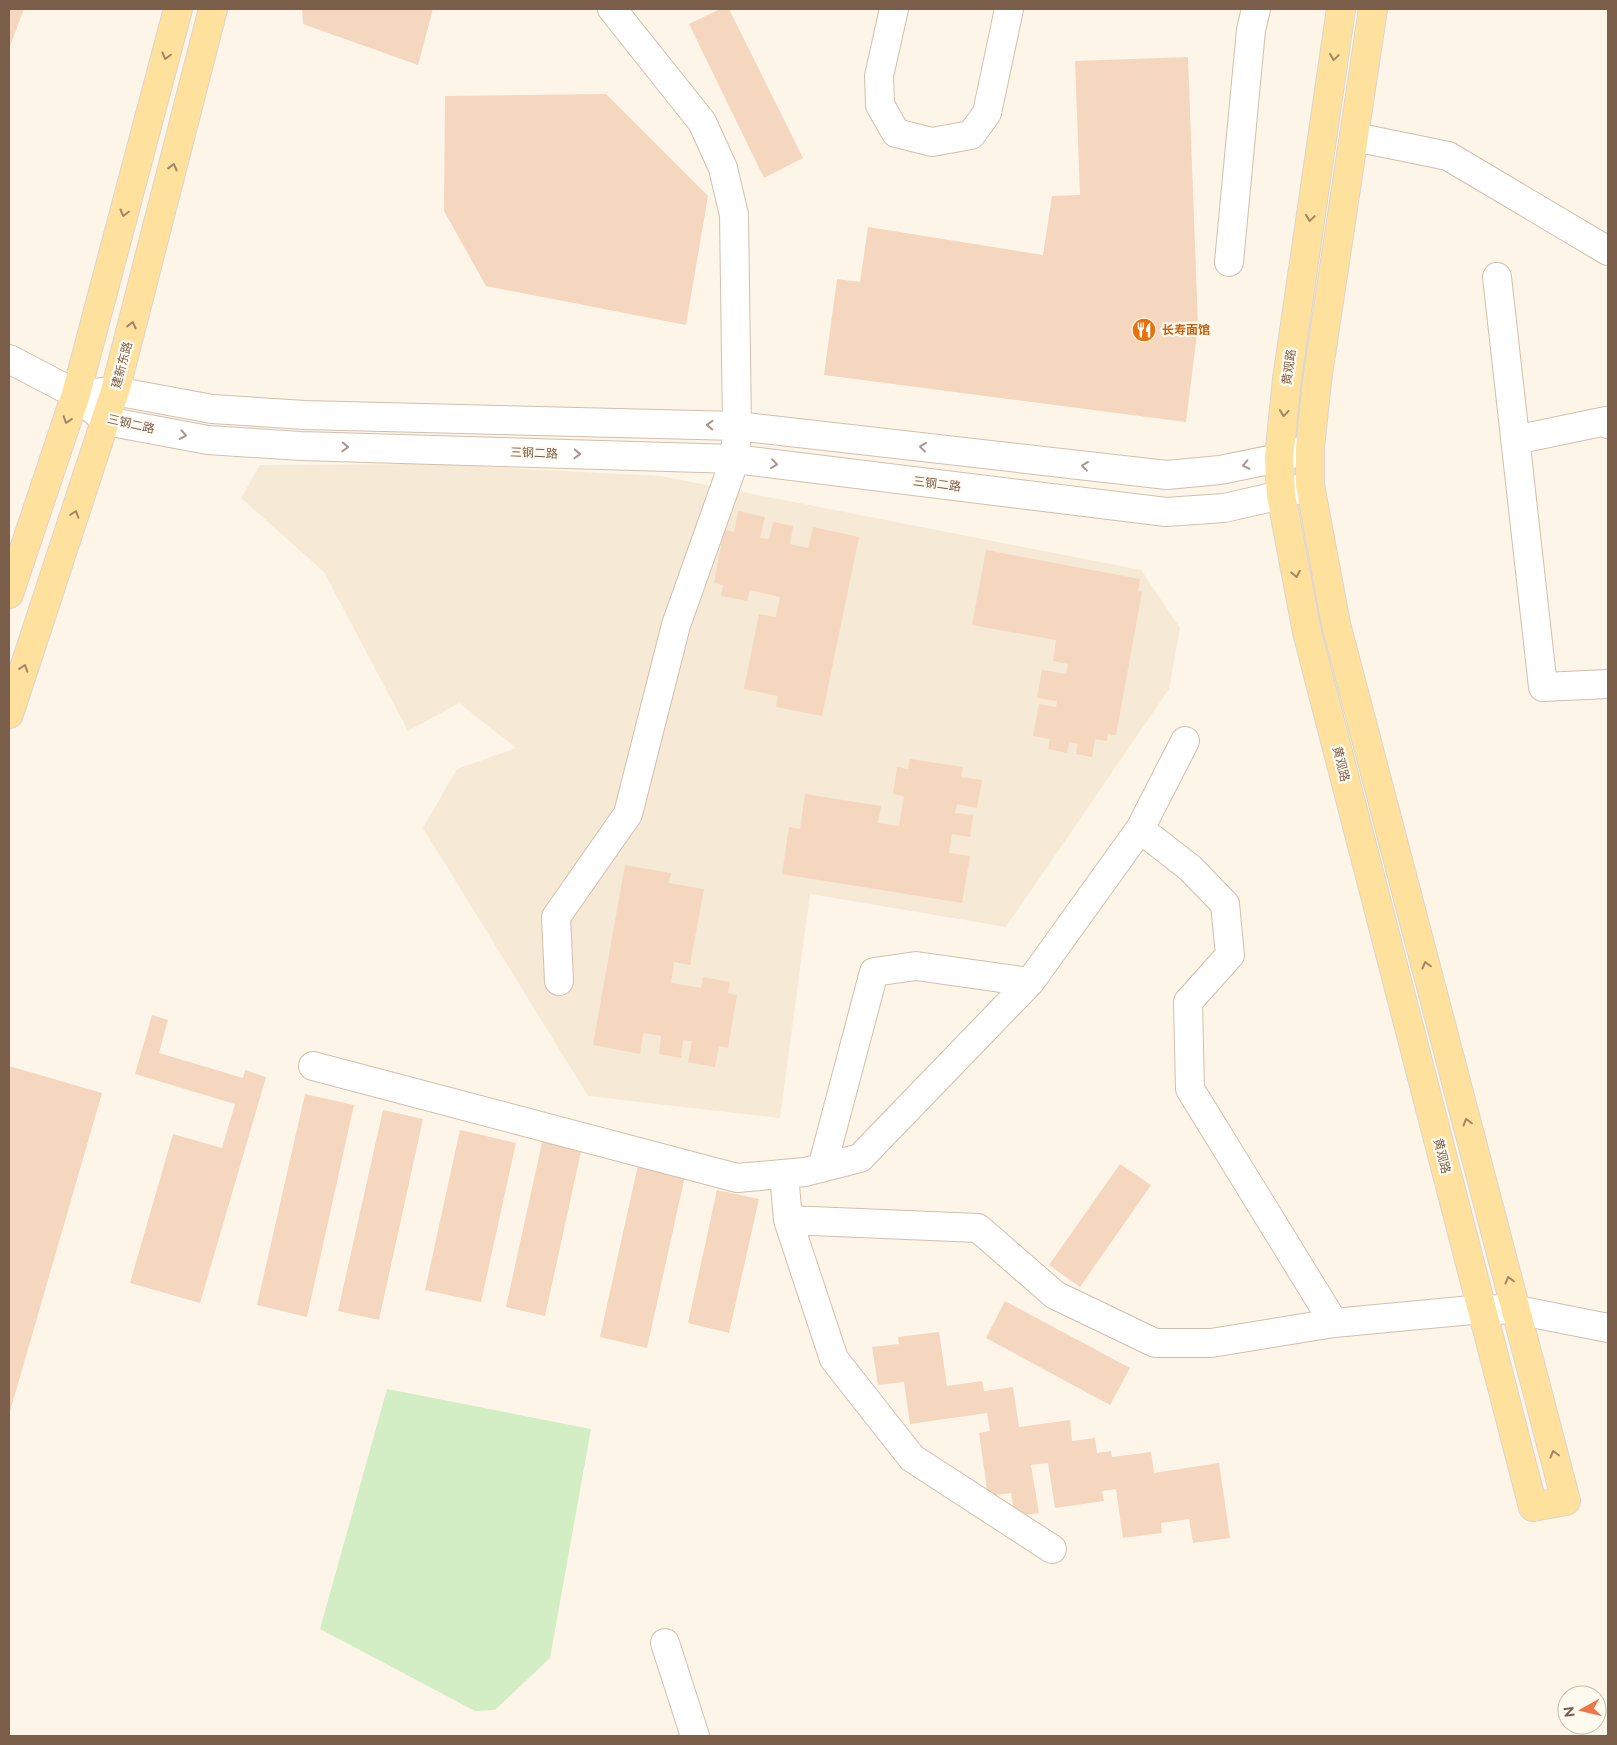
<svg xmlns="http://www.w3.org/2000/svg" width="1617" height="1745" font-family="Raleway,'Noto Sans SC',sans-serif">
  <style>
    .residential { fill: #f6e9d6 }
    .garden { fill: #d3edc5 }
    .building { fill: #f4d7be }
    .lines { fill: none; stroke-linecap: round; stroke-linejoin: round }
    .minor-casing { stroke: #d1bfac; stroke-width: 30 }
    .major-casing { stroke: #dcd5d0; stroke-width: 30 }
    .minor { stroke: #fff; stroke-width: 28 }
    .major { stroke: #ffe19e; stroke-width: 28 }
    .oneway { stroke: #a28563 }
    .oneway2 { stroke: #a99689 }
    .labels { text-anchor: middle; stroke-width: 4.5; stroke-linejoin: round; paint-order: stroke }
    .food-label { font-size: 12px; font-weight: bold; fill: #c56008; stroke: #fffaf0; text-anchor: start }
    .street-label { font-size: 12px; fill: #7a5e4a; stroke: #fffaf0 }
  </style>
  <rect width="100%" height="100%" fill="#fdf6e8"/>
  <path class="residential" d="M432,464l229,12 480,94 39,58 -11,61 -163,238 -196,-33 -30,224 -192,-22 -165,-268 34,-59 59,-21 -57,-45 -51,28 -84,-159 -83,-74 19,-33z"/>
  <path class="garden" d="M387,1389l204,40 -41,229 -55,52 -20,1 -155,-82z"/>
  <path class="building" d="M9,9h15l-15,40z
    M302,9h131l-15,56 -115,-41z
    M720,9h9l74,149 -39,20 -75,-154z
    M1188,57l10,269 -12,96 -362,-47 13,-96 23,3 8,-55 175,28 9,-59 28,-1 -5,-134z
    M606,94l102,102 -22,129 -200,-39 -42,-75 1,-115z
    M738,511l27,6 -5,21 9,1 4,-17 20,4 -3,18 18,4 5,-21 46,10 -37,179 -46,-9 2,-11 -34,-7 15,-75 17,3 4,-20 -30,-7 -3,11 -26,-5 2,-11 -9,-2 10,-53 10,2z
    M986,550l154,29 -2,12 4,1 -26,143 -8,-1 -1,7 -12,-2 -3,18 -16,-3 2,-10 -9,-2 -2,11 -19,-4 2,-10 -17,-3 6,-32 17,3 1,-6 -20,-3 5,-28 24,4 2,-10 -15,-3 3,-21 -84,-15z
    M910,759l53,8 -2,10 21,3 -5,28 -20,-4 -2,9 18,2 -3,22 -18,-3 -3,19 21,3 -8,47 -180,-29 7,-47 11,2 5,-35 76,12 -3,17 21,3 5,-30 -11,-2 4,-27 11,2z
    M625,865l46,8 -2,10 35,6 -14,76 -16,-3 -3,21 30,5 2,-11 27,5 -2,11 9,2 -9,53 -9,-2 -4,21 -27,-5 4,-21 -9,-1 -2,18 -22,-4 2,-18 -18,-3 -3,21 -47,-9z
    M152,1015l16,5 -9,33 84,25 2,-8 21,7 -66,226 -70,-20 43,-149 49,14 13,-44 -100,-30z
    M9,1066l93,27 -93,322z
    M305,1094l49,11 -47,212 -50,-12z
    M383,1110l40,9 -44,201 -41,-9z
    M460,1130l56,13 -35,159 -56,-12z
    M543,1138l39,9 -37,169 -39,-9z
    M1120,1164l31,21 -71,102 -31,-22z
    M638,1165l47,11 -38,172 -47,-11z
    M717,1190l42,9 -30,134 -41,-10z
    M1005,1301l125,67 -20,37 -124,-67z
    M939,1332l8,54 35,-5 2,10 29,-4 6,40 51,-7 2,21 23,-3 2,15 14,-2 1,6 39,-5 3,21 65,-10 11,75 -37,5 -4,-24 -28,4 1,10 -39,5 -7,-49 -14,2 2,10 -49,7 -7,-45 -17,2 8,48 -24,3 -4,-23 -23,3 -9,-63 11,-2 -3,-18 -77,11 -6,-42 -26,3 -6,-38 27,-3 -1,-7z"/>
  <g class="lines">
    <g class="minor-casing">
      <path id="minor" d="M894,9l-15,67 1,29 16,28 36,9 39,-7 16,-22 22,-104
        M1355,137l93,19 160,95
        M1229,262l22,-232 5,-21
        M1497,277l46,410 65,-3
        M9,359l67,35 30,27 102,19 93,6 434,13 431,53 58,-4 57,-13 29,-10
        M92,393l23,-2 97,18 93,6 432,11 430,49 53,-5 59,-12 31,-10
        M1515,440l91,-19 2,3
        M1140,829l50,39 35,36 5,51 -42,47 2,87 144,234
        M559,981l-3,-64 72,-103 48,-189 59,-166 2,-33 -3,-211 -11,-47 -21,-46 -90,-113
        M313,1066l424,112 68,-6 55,-14 170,-176 110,-153 45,-88
        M822,1168l52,-196 42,-6 114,16
        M784,1174l4,46 46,139 78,99 140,91
        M788,1220l190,8 77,67 100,48h56l123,-20 148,-14 35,1 91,18
        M665,1643l30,93"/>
    </g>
    <g class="major-casing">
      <path id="major" d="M1341,9l-54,370 -8,79 2,37 26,137 226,875 33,-6 -230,-877 -26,-139v-37l7,-67 56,-372
        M9,594l67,-200 102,-385
        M9,714l106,-323 98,-382"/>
    </g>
    <use href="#minor" class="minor"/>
    <use href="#major" class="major"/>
  </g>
  <defs><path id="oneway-chevron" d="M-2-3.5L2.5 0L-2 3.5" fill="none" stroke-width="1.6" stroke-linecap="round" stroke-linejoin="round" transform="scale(1.25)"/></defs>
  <g class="oneway">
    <use href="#oneway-chevron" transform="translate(166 56) rotate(105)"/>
    <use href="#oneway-chevron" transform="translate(1334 57) rotate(98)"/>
    <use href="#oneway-chevron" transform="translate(173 167) rotate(-76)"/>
    <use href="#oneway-chevron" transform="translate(124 213) rotate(105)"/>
    <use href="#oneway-chevron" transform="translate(1310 218) rotate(98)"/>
    <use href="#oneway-chevron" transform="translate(132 325) rotate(-76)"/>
    <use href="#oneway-chevron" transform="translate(1284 413) rotate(95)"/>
    <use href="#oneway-chevron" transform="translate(67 420) rotate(108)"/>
    <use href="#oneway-chevron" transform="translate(75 514) rotate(-72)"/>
    <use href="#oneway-chevron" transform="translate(1296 574) rotate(79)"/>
    <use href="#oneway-chevron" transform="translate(24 668) rotate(-72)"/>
    <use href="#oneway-chevron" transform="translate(1426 965) rotate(-105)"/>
    <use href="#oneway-chevron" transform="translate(1467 1122) rotate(-105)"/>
    <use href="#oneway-chevron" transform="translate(1509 1280) rotate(-105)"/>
    <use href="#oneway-chevron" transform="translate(1554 1454) rotate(-105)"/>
  </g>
  <g class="oneway2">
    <use href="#oneway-chevron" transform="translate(710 425) rotate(-178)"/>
    <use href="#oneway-chevron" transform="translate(183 435) rotate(11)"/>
    <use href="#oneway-chevron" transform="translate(345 447) rotate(2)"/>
    <use href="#oneway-chevron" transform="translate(923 447) rotate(-173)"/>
    <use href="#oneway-chevron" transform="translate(577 454) rotate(2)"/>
    <use href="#oneway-chevron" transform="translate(774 464) rotate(7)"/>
    <use href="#oneway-chevron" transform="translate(1246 465) rotate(168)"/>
    <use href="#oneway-chevron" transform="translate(1085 466) rotate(-173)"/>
  </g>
  <defs>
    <g id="restaurant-disc" transform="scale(1.25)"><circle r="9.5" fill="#e8710a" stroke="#fffaf0"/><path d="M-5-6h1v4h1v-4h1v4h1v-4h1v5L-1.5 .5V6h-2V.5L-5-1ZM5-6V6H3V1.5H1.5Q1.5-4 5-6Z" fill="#fff"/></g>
  </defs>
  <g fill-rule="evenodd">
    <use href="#restaurant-disc" x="1144" y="330"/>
  </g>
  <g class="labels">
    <g class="food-label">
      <text x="1162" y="334">长寿面馆</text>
    </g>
    <g class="street-label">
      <text transform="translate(122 365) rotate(-75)" y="4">建新东路</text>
      <text transform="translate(1289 367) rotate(-82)" y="4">黄观路</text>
      <text transform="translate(131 424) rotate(13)" y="4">三钢二路</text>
      <text transform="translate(534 453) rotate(2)" y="4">三钢二路</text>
      <text transform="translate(937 484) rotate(7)" y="4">三钢二路</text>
      <text transform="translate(1341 764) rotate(76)" y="4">黄观路</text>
      <text transform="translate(1442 1156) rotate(76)" y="4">黄观路</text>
    </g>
  </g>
  <rect width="1617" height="1745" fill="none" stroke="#7a5e4a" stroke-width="20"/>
  <g transform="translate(1582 1710) rotate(262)"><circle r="24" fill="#fffaf0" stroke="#cabcae"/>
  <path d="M0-4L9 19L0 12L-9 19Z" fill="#ed7748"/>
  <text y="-8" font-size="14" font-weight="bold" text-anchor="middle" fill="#7a5e4a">N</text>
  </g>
</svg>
